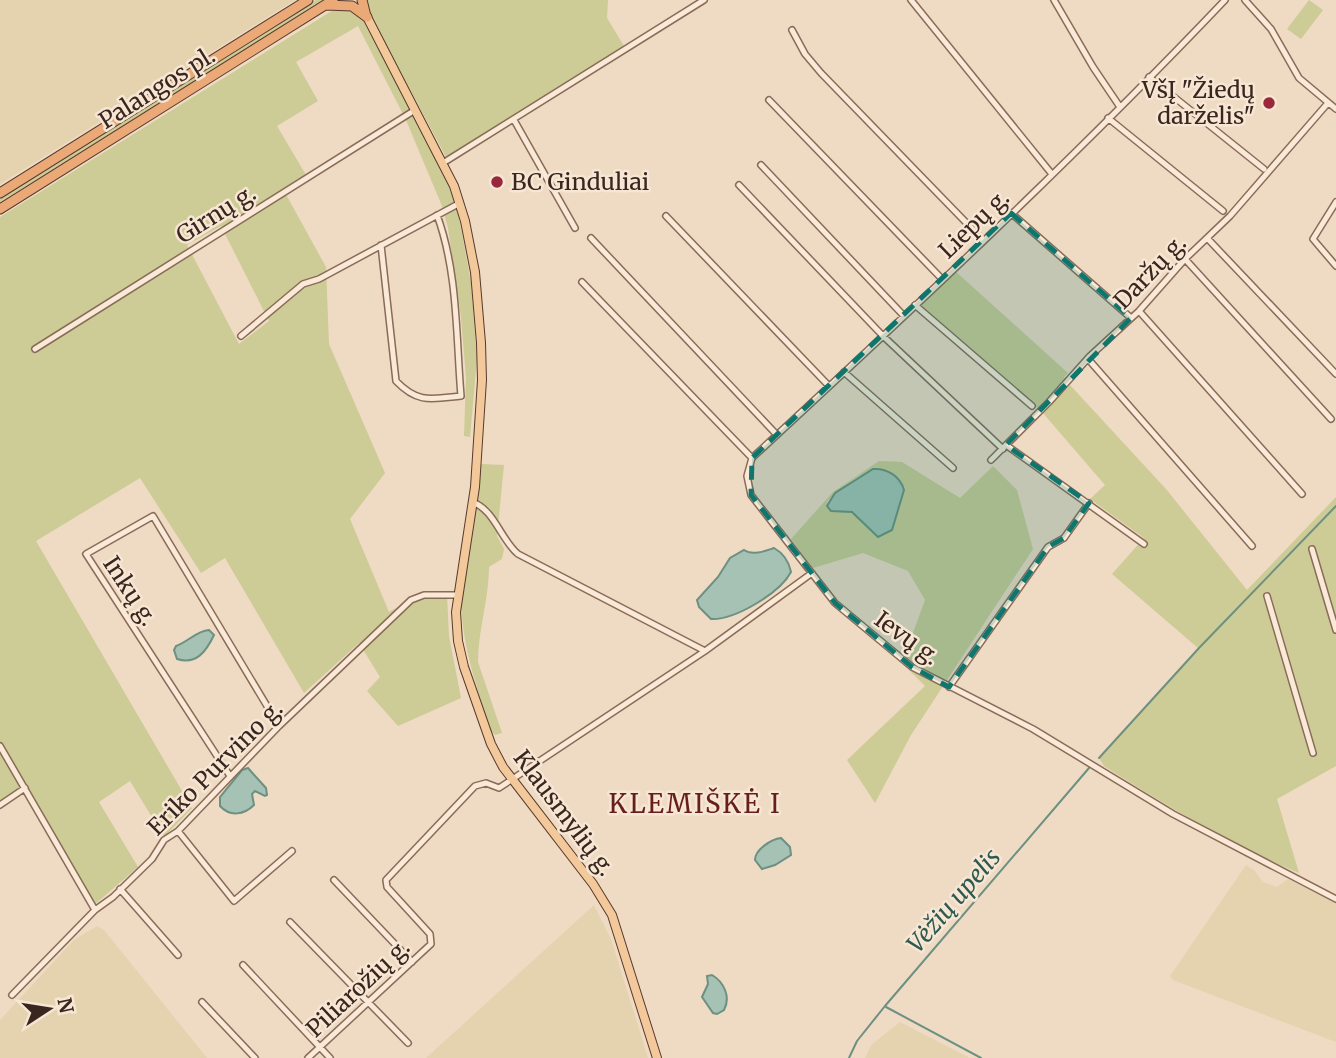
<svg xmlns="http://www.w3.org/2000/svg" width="1336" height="1058" font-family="Merriweather,serif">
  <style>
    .farmland { fill: #e5d3b0 }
    .green { fill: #cdcb96; fill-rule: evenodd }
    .water { fill: #a5c2b4; stroke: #6c9081; stroke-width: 2 }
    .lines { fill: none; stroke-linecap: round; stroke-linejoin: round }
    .stream { stroke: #6c9081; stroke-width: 2 }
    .minor-casing { stroke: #896b59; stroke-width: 8 }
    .primary-casing { stroke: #573a2e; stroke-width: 10 }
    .trunk-casing { stroke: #573a2e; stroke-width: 11 }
    .minor { stroke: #f9e9d6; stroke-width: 5 }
    .primary { stroke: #f3c89a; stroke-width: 8 }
    .trunk { stroke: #eaa976; stroke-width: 9 }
    .marked { fill: #0f766e; fill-opacity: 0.2; stroke: #0f766e; stroke-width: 5; stroke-dasharray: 14 9; stroke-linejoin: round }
    .poi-dot { fill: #9a283c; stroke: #f6e6d3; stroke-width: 2.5 }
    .labels { text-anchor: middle; stroke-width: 5; stroke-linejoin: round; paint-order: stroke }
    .street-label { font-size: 23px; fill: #39261e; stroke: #f6e6d3 }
    .poi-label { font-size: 23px; fill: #39261e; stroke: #f6e6d3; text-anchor: end }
    .water-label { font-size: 24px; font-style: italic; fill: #2d594f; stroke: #f6e6d3 }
    .quarter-label { font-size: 26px; letter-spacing: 2px; fill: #671f1c; stroke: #f6e6d3 }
  </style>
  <rect width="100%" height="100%" fill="#efdac3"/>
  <path class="farmland" d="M0,0h295l-295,184z
    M1246,865l8,5 9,12 14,5 11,-8 48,23v140l-163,-62 -3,-4z
    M594,905l17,34 37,119h-222z
    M97,926l7,4 103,128h-207v-38l74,-80z
    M900,1022l70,36h-105l6,-13z"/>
  <path class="green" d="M316,0h10l-326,202v-4z
    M366,0h242l-1,18 17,28 -59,39 -113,70 -6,2 -79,-148z
    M1309,0l14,10 -22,29 -14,-10z
    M341,8l12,2 7,5 87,163 10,29 14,75 6,77 -7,78 -6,-1 2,-58 -5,-61 -13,-89 -6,-22 -36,-86 -48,-94 -62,36 22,39 -41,25 29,49 -23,14 43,78 3,77 56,129 -35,46 39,93 29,-16 29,-1 2,41 12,62 -63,28 -31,-35 13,-14 -21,-34 -55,50 -79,-135 -24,15 -61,-95 -104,63 156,267 -28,29 -34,-56 -31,21 39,65 -44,38 -70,-120 -24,16v-584l330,-205zM221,226l48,95 -30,23 -52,-99z
    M955,271l113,102 -4,4 2,3 -27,29 -118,-104z
    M1070,385l96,104 81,101 89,-93v269l-59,33 22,74c-69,-29 -132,-67 -195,-107l-5,-8 99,-110 -86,-74 32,-36 -54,-39 15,-14 -63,-73z
    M879,461l23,1 58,36 33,-32 24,24 16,59 -122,186 -36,68 -28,-43 78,-74 -23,-23 23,-63 -17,-29 -45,-18 -50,15 -22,-29 42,-47zM879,469c12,3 22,8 25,21l-12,40 -14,7 -26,-25 -21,-1 -4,-9c13,-15 33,-29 52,-33z
    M481,464l23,1 -7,71 7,13 -2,10 -13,8c0,32 -11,63 -11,95l24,71 -7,2 -4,-4c-14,-43 -28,-82 -30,-128z"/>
  <path class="water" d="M873,469c14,-1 27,7 31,21l-12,40 -14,7 -26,-25 -21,-1 -4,-5 8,-13z
    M774,548c9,5 15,14 17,24 -11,21 -56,48 -80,47l-12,-12 -2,-7 21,-23 12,-19 14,-8c9,6 21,1 30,-2z
    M209,630l5,5c-8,17 -18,30 -37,24l-3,-9 2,-4c12,-4 20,-15 33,-16z
    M248,768l18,20 1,7 -2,1 -10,-5 -3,3 2,11c-10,10 -24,12 -34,1v-9l22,-27z
    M781,838l9,9 1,8 -16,10 -13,4 -7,-9c0,-10 16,-21 26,-22z
    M712,975c12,7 19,22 12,35l-7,4 -4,-1 -11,-16 6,-13 -1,-8z"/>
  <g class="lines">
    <path class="stream" d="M1099,758l100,-110 137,-142
      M886,1007l95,51
      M849,1058l8,-17 28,-35 204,-238"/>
    <g class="minor-casing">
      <path id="minor" d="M911,0l140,173
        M1054,0l39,67 27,40
        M1225,0c-151,159 -312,309 -473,458l-5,18 4,19 84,108 77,64 121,62 140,85 163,85
        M1245,0l26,29 28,49 37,31
        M792,30l13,24 16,19 162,167
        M1149,77l115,92
        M769,100l173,179
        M1108,118l115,93
        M514,120l61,108
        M443,163l261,-163
        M761,165l143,151
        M739,185l144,151 120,113
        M1336,202l-23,37 23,27
        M1011,213l120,105
        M666,216l163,170
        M591,238l186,197
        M1207,238l129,136
        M381,245l15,136c22,23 36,18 65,15 -5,-59 -3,-124 -24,-181
        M1185,259l146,160
        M582,282l170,176
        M915,305l117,101
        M1139,311l163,183
        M241,336l62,-52 16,-5 141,-76
        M35,349l380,-239
        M1089,360l163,186
        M844,372l109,96
        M1006,445l138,99
        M991,460l58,-58 41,-46 49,-45 46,-52 45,-43 98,-113
        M472,502c22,7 29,38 46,52l187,97
        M1312,549l24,81
        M1267,596l46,157
        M949,687l99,-140 16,-9 25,-35
        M0,746l95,164
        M230,776l-144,-222 67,-38 126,210
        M0,805l25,-17
        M178,831l56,70 58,-50
        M334,880l78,82
        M120,889l58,66
        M290,922l118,121
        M243,965l87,93
        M12,995l83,-85 18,-13 39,-38 12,-19 14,-9 101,-105 132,-126 13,-5h33
        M202,1002l53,56
        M308,1058l123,-114 -1,-10 -43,-47 -1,-7 89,-94 11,-3 13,5 206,-137 107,-78"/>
    </g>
    <g class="primary-casing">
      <path id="primary" d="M367,17l87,169 11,35 10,51 6,71 1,37 -7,107 -19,125 2,29 6,26 27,77 12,23 90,117 19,31 45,143"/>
    </g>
    <g class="trunk-casing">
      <path id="trunk" d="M362,0l4,16
        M326,5l26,1 15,11
        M0,193l308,-193
        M0,209l333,-209"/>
    </g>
    <use href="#minor" class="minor"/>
    <use href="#primary" class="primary"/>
    <use href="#trunk" class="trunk"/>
  </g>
  <path class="marked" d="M1011,213l120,105 -125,127 83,58 -25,35 -16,9 -99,140 -37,-20 -77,-64 -84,-108 1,-37z"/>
  <g class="poi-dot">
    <circle cx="1269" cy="103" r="7"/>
    <circle cx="497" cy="182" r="7"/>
  </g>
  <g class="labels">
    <g class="street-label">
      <text transform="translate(157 88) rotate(-32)" y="8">Palangos pl.</text>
      <text transform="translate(216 214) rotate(-32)" y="8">Girnų g.</text>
      <text transform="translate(974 224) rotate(-44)" y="8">Liepų g.</text>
      <text transform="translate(1150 272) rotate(-46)" y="8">Daržų g.</text>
      <text transform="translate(130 591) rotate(57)" y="8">Inkų g.</text>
      <text transform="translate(907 638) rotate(36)" y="8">Ievų g.</text>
      <text transform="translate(215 768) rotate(-45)" y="8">Eriko Purvino g.</text>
      <text transform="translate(564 813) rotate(53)" y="8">Klausmylių g.</text>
      <text transform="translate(358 988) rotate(-43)" y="8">Piliarožių g.</text>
    </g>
    <g class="poi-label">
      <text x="1255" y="98">VšĮ "Žiedų<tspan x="1255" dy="26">darželis"</tspan></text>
      <text x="511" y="190" text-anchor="start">BC Ginduliai</text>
    </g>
    <g class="water-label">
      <text transform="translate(954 901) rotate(-49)" y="8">Vėžių upelis</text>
    </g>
    <g class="quarter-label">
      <text x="695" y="813">KLEMIŠKĖ I</text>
    </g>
  </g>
  <g transform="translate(49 1009) rotate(78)" stroke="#f6e6d3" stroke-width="5" paint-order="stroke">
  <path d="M0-5L12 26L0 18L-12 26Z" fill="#39261e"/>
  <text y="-10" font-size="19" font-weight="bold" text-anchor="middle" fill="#39261e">N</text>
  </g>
</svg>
